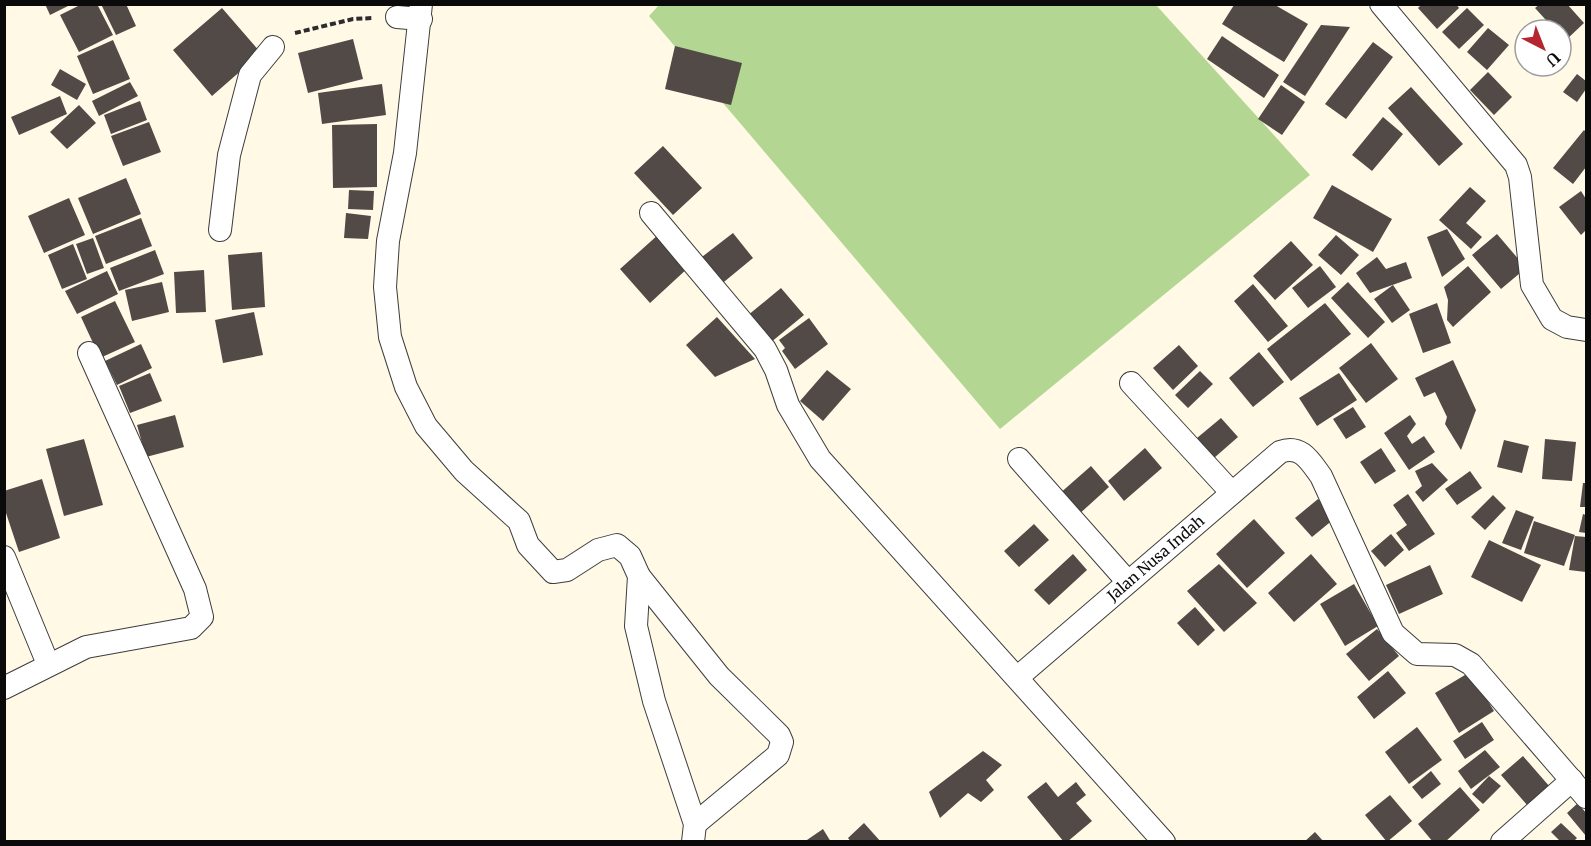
<svg xmlns="http://www.w3.org/2000/svg" width="1591" height="846" font-family="Merriweather,serif">
  <style>
    .forest { fill: #b3d792 }
    .building { fill: #524a46 }
    .lines { fill: none; stroke-linecap: round; stroke-linejoin: round }
    .minor-casing { stroke: #3d3d3d; stroke-width: 24 }
    .path { stroke: #2c2c2c; stroke-width: 4; stroke-dasharray: 6 3; stroke-linecap: butt }
    .minor { stroke: #fff; stroke-width: 22 }
    .labels { text-anchor: middle; stroke-width: 6; stroke-linejoin: round; paint-order: stroke }
    .street-label { font-size: 15px; fill: #0a0a0a; stroke: #fff }
  </style>
  <rect width="100%" height="100%" fill="#fff9e6"/>
  <path class="forest" d="M660,4l496,1 154,170 -310,254 -351,-413z"/>
  <path class="building" d="M45,4h27l-22,11z
    M82,4h15l16,31 -34,17 -19,-37z
    M101,4h25l10,22 -20,9z
    M1422,4h34l3,4 -22,21 -19,-21z
    M1540,4h27l17,19 -19,18 -4,-5v-6h-6l-20,-22z
    M1234,5h41l33,19 -24,38 -62,-38z
    M222,8l39,45 -49,43 -39,-46z
    M1467,8l17,17 -25,24 -17,-17z
    M1321,25l29,2 -45,69 -22,-14z
    M1488,28l21,17 -22,25 -20,-18z
    M1222,36l57,39 -15,23 -57,-39z
    M353,39l10,40 -55,14 -10,-40z
    M113,40l17,39 -37,15 -16,-38z
    M1373,42l20,15 -47,62 -21,-15z
    M675,46l67,17 -11,42 -66,-16z
    M60,69l26,15 -9,16 -26,-15z
    M1488,72l24,25 -18,18 -24,-25z
    M1577,74l9,7v8l-9,13 -14,-10z
    M130,82l8,14 -39,20 -7,-15z
    M382,84l4,31 -64,9 -4,-31z
    M1281,85l24,17 -23,33 -24,-16z
    M1411,87l52,57 -24,22 -51,-58z
    M60,96l7,18 -48,21 -8,-18z
    M140,101l7,19 -36,14 -7,-19z
    M79,105l17,18 -29,26 -17,-17z
    M1383,117l20,17 -31,37 -20,-16z
    M149,122l12,30 -38,14 -12,-30z
    M377,124v63l-44,1 -1,-63z
    M1584,130l2,2v35l-13,17 -20,-16z
    M663,146l39,42 -29,27 -39,-42z
    M126,178l15,36 -48,20 -15,-36z
    M1332,185l60,34 -19,33 -60,-34z
    M1470,187l16,14 -20,22 16,14 -11,12 -32,-29z
    M349,190l25,1 -1,19 -25,-1z
    M1581,191l5,8v31l-5,5 -22,-28z
    M69,198l16,37 -41,18 -16,-37z
    M346,213l25,3 -3,23 -24,-1z
    M141,218l11,28 -46,18 -11,-28z
    M1447,229l18,30 -23,18 -15,-40z
    M733,233l20,25 -34,28 -21,-26z
    M659,234l30,33 -39,36 -30,-34z
    M1497,234l29,34 -25,21 -29,-34z
    M1336,235l23,20 -18,20 -23,-20z
    M93,238l11,30 -17,6 -11,-30z
    M1291,241l22,24 -38,35 -22,-24z
    M73,244l14,35 -25,10 -14,-34z
    M155,250l9,24 -45,17 -9,-23z
    M262,252l3,55 -33,3 -4,-55z
    M1377,257l9,12 20,-7 6,16 -42,15 -14,-20z
    M1320,266l16,21 -28,21 -16,-20z
    M1468,266l23,26 -38,35 -6,-7 1,-20 -4,-13z
    M204,270l2,42 -30,1 -2,-41z
    M107,271l11,23 -41,20 -12,-23z
    M162,282l7,30 -37,9 -7,-31z
    M1348,282l37,40 -17,16 -37,-40z
    M1253,284l35,42 -20,16 -34,-41z
    M1393,285l17,25 -18,13 -18,-24z
    M781,288l23,27 -34,28 -23,-27z
    M115,301l20,41 -35,16 -19,-41z
    M1325,303l26,31 -60,47 -24,-32z
    M1437,303l14,40 -28,10 -14,-39z
    M254,312l9,43 -40,8 -8,-43z
    M717,317l38,42 -40,18 -29,-32z
    M809,318l19,26 -33,25 -13,-18 3,-3 -6,-8z
    M1371,343l27,36 -32,24 -27,-35z
    M141,344l11,24 -35,17 -12,-24z
    M1179,345l19,21 -25,24 -20,-22z
    M1259,352l25,30 -31,25 -24,-29z
    M1453,360l23,50 -15,40 -16,-26 2,-7 -12,-25 -11,5 -9,-19z
    M827,370l24,19 -28,32 -23,-20z
    M1200,371l13,13 -25,24 -13,-13z
    M150,373l12,28 -32,12 -11,-27z
    M1339,373l18,27 -40,26 -18,-28z
    M1353,407l13,20 -20,12 -13,-20z
    M175,415l9,32 -38,10 -9,-32z
    M1410,415l6,9 -9,12 5,8 12,-8 11,16 -26,18 -25,-37z
    M1221,418l17,19 -24,21 -17,-20z
    M84,439l19,66 -39,11 -18,-67z
    M1545,439l31,3 -4,39 -30,-2z
    M1504,440l25,6 -7,27 -25,-6z
    M1145,448l17,20 -38,33 -16,-20z
    M1381,448l15,23 -21,13 -15,-22z
    M1432,463l16,17 -25,22 -8,-10 7,-6 -7,-15z
    M1091,466l18,21 -32,29 -19,-21z
    M1470,471l12,17 -25,17 -12,-16z
    M42,479l18,59 -41,14 -15,-45v-16z
    M1583,483h3v24h-6z
    M1408,494l27,40 -26,17 -13,-18 11,-8 -14,-20z
    M1493,495l13,13 -21,22 -14,-13z
    M1318,499l16,20 -22,18 -17,-19z
    M1516,510l18,7 -13,33 -19,-7z
    M1583,514l3,1v18l-7,-1z
    M1254,519l31,34 -38,35 -31,-34z
    M1534,521l41,14 -11,31 -40,-13z
    M1034,524l15,16 -30,27 -15,-16z
    M1391,534l13,16 -19,17 -14,-16z
    M1575,536l11,1v35l-17,-2z
    M1489,540l52,25 -19,37 -51,-25z
    M1073,554l14,16 -38,35 -15,-15z
    M1311,554l26,30 -43,38 -26,-29z
    M1219,564l38,39 -33,29 -37,-41z
    M1430,565l13,29 -44,20 -13,-29z
    M1354,584l24,42 -33,20 -25,-42z
    M1195,607l20,23 -17,16 -21,-23z
    M1377,629l22,27 -30,25 -23,-27z
    M1388,671l18,22 -32,26 -17,-22z
    M1470,672l24,39 -35,22 -24,-40z
    M1482,722l12,18 -29,19 -12,-18z
    M1417,727l25,33 -33,24 -24,-32z
    M1485,750l15,17 -29,22 -13,-18z
    M983,751l19,14 -16,15 8,10 -13,12 -13,-9 -28,25 -11,-26z
    M1523,756l27,31 -22,19 -27,-31z
    M1431,771l10,13 -19,15 -10,-12z
    M1489,776l12,10 -18,18 -11,-10z
    M1046,782l12,15 18,-15 10,13 -10,8 16,18 -25,21h-3l-37,-45z
    M1460,787l20,23 -35,32h-12l-15,-18z
    M1390,795l22,26 -25,21 -22,-27z
    M1578,803l8,10v23l-19,-23z
    M864,823l17,19h-30l-3,-4z
    M1561,823l16,15 -4,4h-12l-10,-10z
    M823,829l8,13h-27z
    M1315,832l9,10h-20z"/>
  <g class="lines">
    <g class="minor-casing">
      <g id="minor">
        <path d="M421,4l-16,149 -17,88 -3,46 5,50 16,50 20,39 38,45 55,50 9,24 25,27 14,-2 31,-20 19,-5 13,11 9,20 -3,50 18,75 41,123 -2,18"/>
        <path d="M1381,4l135,161 4,12 12,108 20,34 15,8 19,3"/>
        <path d="M397,17l24,2"/>
        <path d="M651,213l114,136 11,21 12,35 32,54 344,383"/>
        <path d="M220,230l9,-75 21,-80 23,-28"/>
        <path d="M1131,383l101,110"/>
        <path d="M1019,459l109,123"/>
        <path d="M4,557l44,107"/>
        <path d="M639,576l80,100 60,59 3,7 -4,13 -83,69"/>
        <path id="s1" d="M1018,677l262,-225c21,-8 30,9 41,24l72,157 24,21 38,1 16,9 115,133"/>
        <path d="M4,688l82,-41 105,-19 11,-11 -7,-28 -106,-236"/>
        <path d="M1502,842l70,-62"/>
      </g>
    </g>
    <path class="path" d="M295,33l58,-14 20,-1"/>
    <use href="#minor" class="minor"/>
  </g>
  <g class="labels">
    <g class="street-label">
      <text dy="5" stroke="none"><textPath href="#s1" startOffset="182">Jalan Nusa Indah</textPath></text>
    </g>
  </g>
  <rect width="1591" height="846" fill="none" stroke="#0a0a0a" stroke-width="12"/>
  <g transform="translate(1543 48) rotate(138)"><circle r="28" fill="#ffffff" stroke="#9d9d9d" stroke-width="1.5"/>
  <path d="M0-4.5L10 22L0 15L-10 22Z" fill="#b52631"/>
  <text y="-9" font-size="16" font-weight="bold" text-anchor="middle" fill="#0a0a0a">U</text>
  </g>
</svg>
